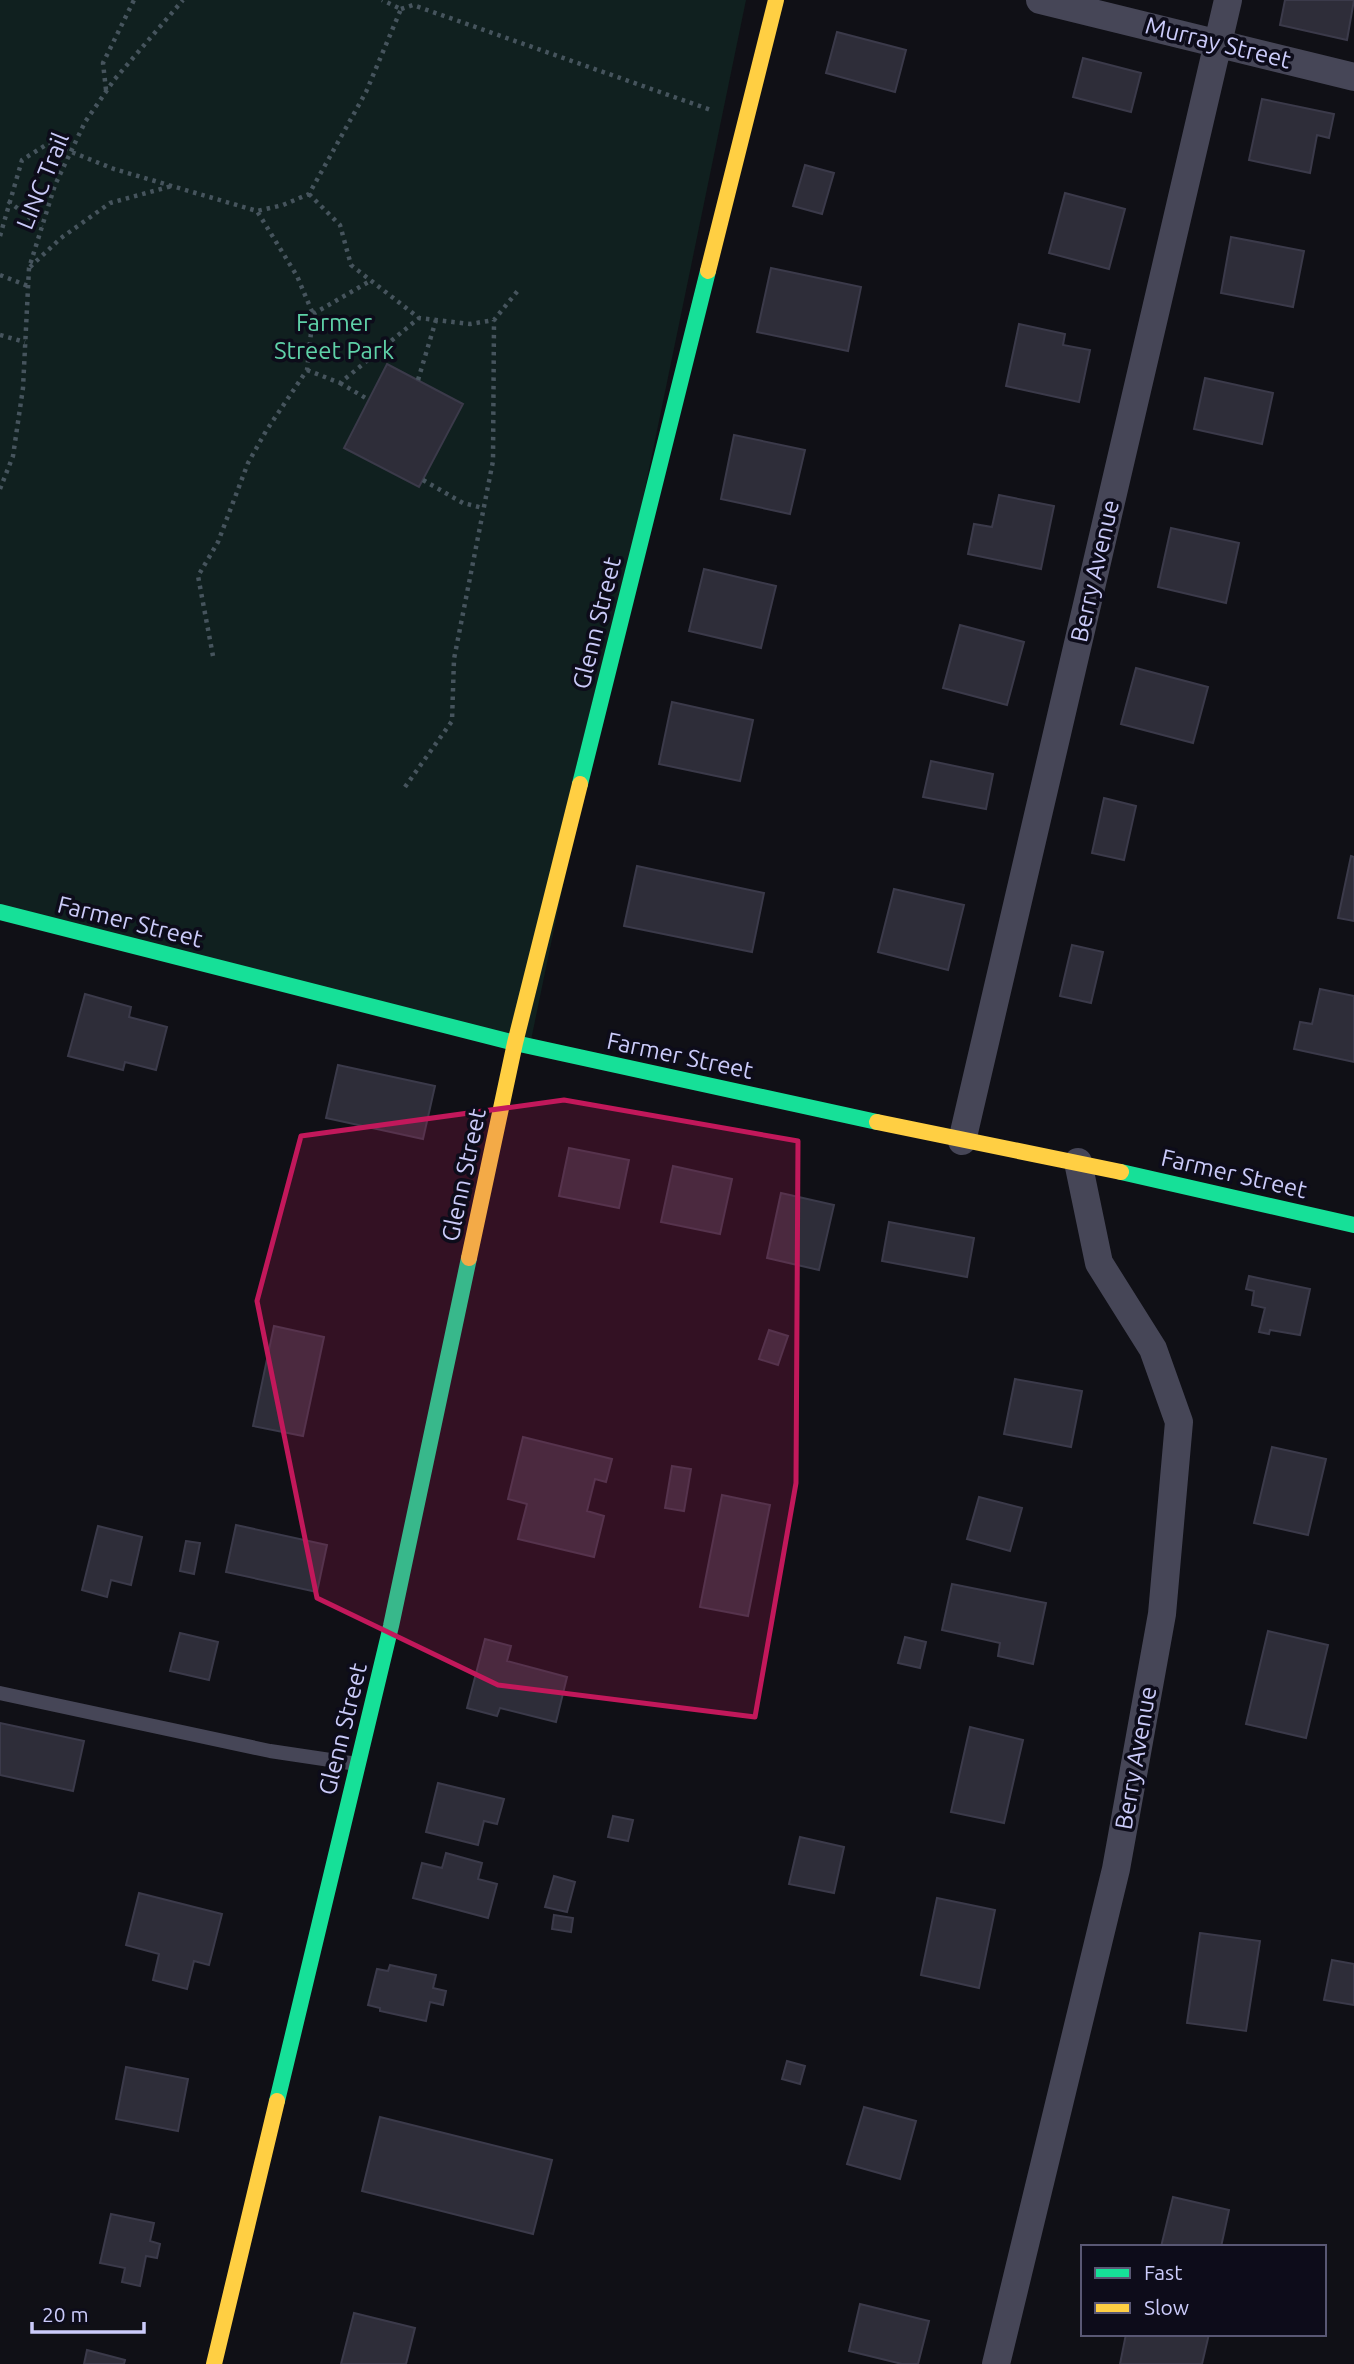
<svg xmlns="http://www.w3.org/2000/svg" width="1354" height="2364" font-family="Ubuntu,sans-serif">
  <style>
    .green { fill: #10201f }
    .building { fill: #2e2d39; stroke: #3b3a4a; stroke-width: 2 }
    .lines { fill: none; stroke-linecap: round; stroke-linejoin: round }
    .path { stroke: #46545d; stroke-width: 4.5; stroke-dasharray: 3.5 5; stroke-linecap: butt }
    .lane { stroke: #464657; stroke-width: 14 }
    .street { stroke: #464657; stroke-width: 28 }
    .fast { stroke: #16e098; stroke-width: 16 }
    .slow { stroke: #ffcf43; stroke-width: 16 }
    .marked { fill: #c2185b; fill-opacity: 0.2; stroke: #c2185b; stroke-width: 5; stroke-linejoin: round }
    .labels { text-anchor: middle; stroke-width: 7; stroke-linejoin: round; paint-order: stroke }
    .street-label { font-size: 24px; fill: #cbcbfa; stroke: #0d0c1a }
    .park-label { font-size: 24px; fill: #5fd1a8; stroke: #0d0c1a }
  </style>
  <rect width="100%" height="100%" fill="#101016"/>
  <path class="green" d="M0,0h746l-216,1045 -530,-125z"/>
  <path class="building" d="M1285,0h69l-7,40 -67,-15z
    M837,32l69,18 -11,42 -69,-19z
    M1083,58l58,15 -10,39 -58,-15z
    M1262,99l72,15 -5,24 -12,-3 -7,38 -61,-13z
    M805,165l29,8 -12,41 -29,-8z
    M1065,193l60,16 -16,60 -60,-16z
    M1231,237l73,14 -11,56 -72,-14z
    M771,268l90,19 -13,64 -91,-19z
    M1019,324l46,10 -2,11 27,5 -11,52 -73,-16z
    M387,364l76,40 -44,83 -75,-39z
    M1205,378l68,15 -11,51 -68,-15z
    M734,435l71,15 -15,64 -69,-15z
    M999,495l55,11 -13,63 -73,-15 6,-30 18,3z
    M1171,528l68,15 -13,60 -68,-16z
    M704,569l72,17 -15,62 -72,-17z
    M960,625l64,17 -17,63 -64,-17z
    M1136,668l72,19 -15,56 -72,-19z
    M672,702l81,18 -13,61 -81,-17z
    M931,761l62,13 -7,35 -63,-12z
    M1104,798l32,8 -12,54 -32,-7z
    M1351,856l3,1v64l-16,-3z
    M637,866l127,27 -12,59 -128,-26z
    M894,889l70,16 -16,65 -70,-18z
    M1072,945l31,7 -12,51 -31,-7z
    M1320,989l34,7v66l-60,-13 6,-27 12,2z
    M85,994l46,13 -2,10 38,10 -11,43 -31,-8 -2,8 -55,-14z
    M338,1065l97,21 -12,53 -97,-21z
    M569,1148l60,12 -10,48 -60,-12z
    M673,1166l59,13 -12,55 -59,-12z
    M781,1193l53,12 -15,65 -52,-12z
    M889,1222l85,16 -7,39 -85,-16z
    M1249,1276l61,13 -10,46 -30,-5 -1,4 -10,-2 6,-24 -13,-3 2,-14 -8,-2z
    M274,1326l50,11 -21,99 -50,-10z
    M769,1330l19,6 -10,29 -19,-6z
    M1015,1379l67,12 -11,56 -67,-13z
    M523,1437l89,22 -6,23 -11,-3 -8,32 17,5 -10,41 -76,-18 9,-35 -19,-5z
    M1272,1447l54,12 -18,76 -54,-12z
    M672,1466l19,3 -7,42 -19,-3z
    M722,1495l48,10 -22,111 -48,-9z
    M979,1497l43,11 -12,43 -43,-12z
    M236,1525l91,20 -10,47 -91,-20z
    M98,1526l44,11 -11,48 -20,-5 -4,17 -25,-7z
    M186,1541l14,2 -6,31 -14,-3z
    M952,1584l94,19 -13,61 -35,-8 2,-13 -58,-13z
    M1268,1631l60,14 -22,93 -60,-14z
    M180,1633l38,9 -9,38 -39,-9z
    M905,1637l21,5 -6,26 -22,-5z
    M485,1639l26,7 -4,15 60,16 -11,45 -56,-14 -3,8 -30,-8z
    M0,1723l84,18 -11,50 -73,-16z
    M970,1727l53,13 -19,83 -53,-11z
    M438,1783l66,16 -7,25 -13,-3 -6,24 -52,-13z
    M613,1816l20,4 -5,21 -20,-4z
    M800,1837l44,10 -10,46 -45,-9z
    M446,1853l36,10 -4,16 19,5 -9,34 -75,-20 9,-35 20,5z
    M554,1876l21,6 -8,30 -22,-5z
    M139,1893l83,21 -13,51 -15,-4 -7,28 -34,-9 6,-26 -33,-9z
    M937,1898l58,12 -16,78 -58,-13z
    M554,1915l19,3 -2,14 -19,-3z
    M1200,1933l60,8 -14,90 -59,-8z
    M1332,1960l22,4v41l-30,-5z
    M390,1965l46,10 -3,13 13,3 -3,14 -13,-3 -4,19 -46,-10v-3l-12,-3 9,-36 11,2z
    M787,2061l18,5 -5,18 -18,-5z
    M126,2067l62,12 -10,52 -62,-12z
    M864,2107l52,14 -16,58 -53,-15z
    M380,2117l172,43 -19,74 -171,-43z
    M1173,2197l56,13 -8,37h-60z
    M111,2214l43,9 -4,18 10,3 -3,14 -11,-2 -6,30 -18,-4 3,-14 -25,-5z
    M860,2304l69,17 -11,43h-16l-53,-13z
    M354,2313l61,15 -9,36h-65z
    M1126,2334h83l-7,30h-82z
    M87,2350l38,10 -1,4h-40z"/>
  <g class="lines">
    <path class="path" d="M401,9l12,-4 298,105
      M106,90l-3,-27 31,-63
      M309,194l31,31 11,40 68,53 51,6 24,-4 26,-32
      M8,201l34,26
      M0,236l22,-76 27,-17 65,26 143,42 26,-6 26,-11 57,-102 35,-83 -19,-9
      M30,267l31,-29 49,-35 62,-17
      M0,275l28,11
      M313,314l57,-33
      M0,335l25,7
      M307,370l33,13 79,-65
      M418,380l18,-60
      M340,383l29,17
      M423,480l40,23 20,5
      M0,489l13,-33 10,-68 6,-120 26,-83 30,-63 29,-42 69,-80
      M213,656l-15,-80 20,-34 30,-79 18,-32 41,-61 6,-56 -16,-38 -40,-65
      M405,787l47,-66 2,-62 39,-198 1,-141"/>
    <path class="lane" d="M0,1693l270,58 87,13"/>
    <path class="street" d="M1040,0l314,77
      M962,1141l266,-1141
      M996,2364l120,-495 46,-255 17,-192 -26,-73 -54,-86 -21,-101"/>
    <path class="fast" d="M580,784l128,-513
      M0,912l515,131 362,79
      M1121,1172l233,53
      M277,2101l114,-475 78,-368"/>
    <path class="slow" d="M708,271l68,-271
      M877,1122l244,50
      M469,1258l46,-215 65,-259
      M214,2364l63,-263"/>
  </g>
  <path class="marked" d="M564,1100l234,41 -2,342 -41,234 -257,-32 -181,-87 -60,-297 44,-165z"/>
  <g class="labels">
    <g class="street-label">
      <text transform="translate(1218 43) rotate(14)" y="8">Murray Street</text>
      <text transform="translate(43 181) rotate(-68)" y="8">LINC Trail</text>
      <text transform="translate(1095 571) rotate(-77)" y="8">Berry Avenue</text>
      <text transform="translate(597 623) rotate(-76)" y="8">Glenn Street</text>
      <text transform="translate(130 922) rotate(14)" y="8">Farmer Street</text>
      <text transform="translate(680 1056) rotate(12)" y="8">Farmer Street</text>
      <text transform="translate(1234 1174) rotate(13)" y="8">Farmer Street</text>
      <text transform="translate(464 1175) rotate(-78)" y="8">Glenn Street</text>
      <text transform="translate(343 1729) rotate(-76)" y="8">Glenn Street</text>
      <text transform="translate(1136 1758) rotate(-80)" y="8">Berry Avenue</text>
    </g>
    <g class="park-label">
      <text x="334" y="331">Farmer<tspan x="334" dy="28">Street Park</tspan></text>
    </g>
  </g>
  <rect x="1081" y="2245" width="245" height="91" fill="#0d0c1a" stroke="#595874" stroke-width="2"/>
  <rect x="1095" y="2268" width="35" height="10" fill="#16e098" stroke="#595874" stroke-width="2"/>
  <text x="1144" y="2280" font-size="21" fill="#cbcbfa">Fast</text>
  <rect x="1095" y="2303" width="35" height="10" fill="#ffcf43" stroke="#595874" stroke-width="2"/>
  <text x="1144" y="2315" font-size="21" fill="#cbcbfa">Slow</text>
  <path d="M32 2322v10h112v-10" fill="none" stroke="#cbcbfa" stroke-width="3.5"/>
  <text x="42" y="2322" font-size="21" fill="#cbcbfa" stroke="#0d0c1a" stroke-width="5" paint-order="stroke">20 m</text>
</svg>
